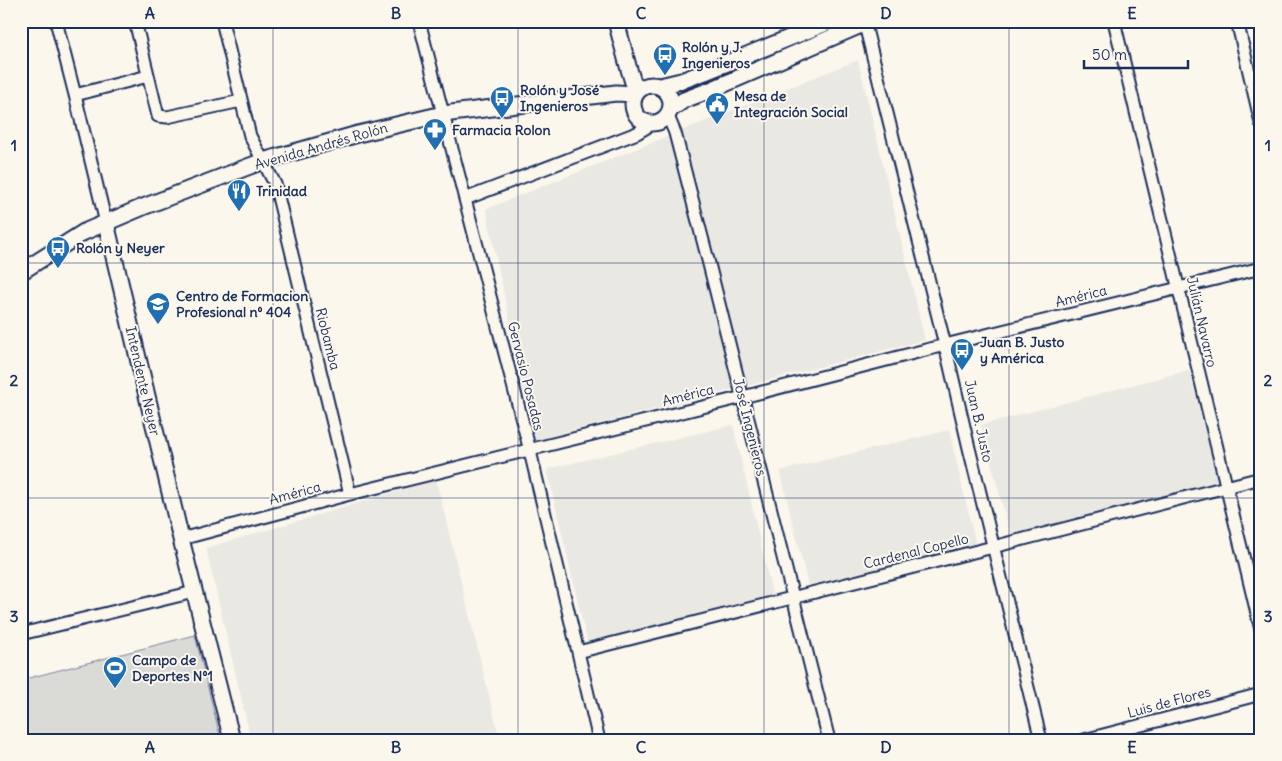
<svg xmlns="http://www.w3.org/2000/svg" width="1282" height="761" font-family="Delius,sans-serif">
  <style>
    .built { fill: #eae8e2 }
    .green { fill: #dadad7; stroke: #7a849a }
    .lines { fill: none; stroke-linecap: round; stroke-linejoin: round }
    .street-casing { stroke: #1b2f5e; stroke-width: 15 }
    .secondary-casing { stroke: #1b2f5e; stroke-width: 19 }
    .street { stroke: #fbf7ec; stroke-width: 11 }
    .secondary { stroke: #fbf7ec; stroke-width: 15 }
    .grid { fill: none; stroke: #1b2f5e; stroke-width: 1; stroke-opacity: 0.55 }
    .labels { text-anchor: middle; stroke-width: 4; stroke-linejoin: round; paint-order: stroke }
    .poi-label { font-size: 14px; font-weight: bold; fill: #1b2f5e; stroke: #fbf7ec; text-anchor: start }
    .street-label { font-size: 14px; fill: #1b2f5e; stroke: #fbf7ec }
    .neatline { fill: none; stroke: #1b2f5e; stroke-width: 2 }
    .grid-label { font-size: 16px; text-anchor: middle; font-weight: bold; fill: #1b2f5e }
  </style>
  <rect width="100%" height="100%" fill="#fbf7ec"/>
  <filter id="ink" filterUnits="userSpaceOnUse"><feTurbulence type="fractalNoise" baseFrequency=".02" numOctaves="2"/><feDisplacementMap in="SourceGraphic" scale="10" xChannelSelector="R" yChannelSelector="G"/><feConvolveMatrix kernelMatrix="1 2 1 2 8 2 1 2 1" color-interpolation-filters="sRGB"/></filter>
  <g filter="url(#ink)">
    <path class="built" d="M858,60l67,280 -390,100 -49,-231z
      M1189,370l29,111 -207,56 -30,-112z
      M733,425l41,176 -186,44 -41,-176z
      M949,430l27,115 -168,40 -28,-114z
      M436,480l64,260h-249l-45,-192z"/>
    <path class="green" d="M195,635l26,105h-200v-60z"/>
    <g class="lines">
      <g class="street-casing">
        <path id="street" d="M56,21l19,74 31,128
          M135,21l23,95 9,1 74,-16
          M222,21l28,115 25,48 75,310
          M419,21l110,426 70,293
          M864,21l81,324 24,103 72,292
          M1114,21l147,609
          M1237,21l24,102
          M75,95l73,-19
          M668,116l7,17 34,131 120,476
          M465,199l172,-66 15,-9
          M181,539l169,-45 393,-97 202,-52 316,-77
          M21,634l173,-42
          M578,652l415,-105 268,-69
          M1084,740l177,-46"/>
      </g>
      <g class="secondary-casing">
        <path id="secondary" d="M616,21l12,45 8,26
          M633 104a19 19 0 1 1 38 0a19 19 0 1 1-38 0Z
          M660,86l21,-5 24,-9 126,-51
          M671,109l13,-9 29,-11 157,-68
          M106,223l75,316 51,201
          M21,272l63,-40 59,-25 120,-46 95,-27 85,-20 173,-21 19,1"/>
      </g>
      <use href="#street" class="street"/>
      <use href="#secondary" class="secondary"/>
    </g>
  </g>
  <path class="grid" d="M273,21v719M518,21v719M764,21v719M1009,21v719M21,263h1240M21,498h1240"/>
  <defs>
    <g id="bus-pin" transform="scale(1.25)"><path d="M0 17L-7.5 6A9.5 9.5 0 1 1 7.5 6Z" fill="#1f6fb2" stroke="#fbf7ec"/><path d="M-5-6H5V4H4V6H2V4H-2V6H-4V4H-5ZM-3.5-4V0h7V-4ZM-3.5 1.2v1.5H-2V1.2ZM2 1.2v1.5H3.5V1.2Z" fill="#fff"/></g>
    <g id="civic-pin" transform="scale(1.25)"><path d="M0 17L-7.5 6A9.5 9.5 0 1 1 7.5 6Z" fill="#1f6fb2" stroke="#fbf7ec"/><path d="M-.6-6.5H3V-4.5H.6V-3L4-1V1h2V6H-6V1h2V-1L-.6-3ZM-1.2 2.5V6h2.4V2.5Z" fill="#fff"/></g>
    <g id="pharmacy-pin" transform="scale(1.25)"><path d="M0 17L-7.5 6A9.5 9.5 0 1 1 7.5 6Z" fill="#1f6fb2" stroke="#fbf7ec"/><path d="M-2-6h4v4h4v4h-4v4h-4v-4h-4v-4h4Z" fill="#fff"/></g>
    <g id="restaurant-pin" transform="scale(1.25)"><path d="M0 17L-7.5 6A9.5 9.5 0 1 1 7.5 6Z" fill="#1f6fb2" stroke="#fbf7ec"/><path d="M-5-6h1v4h1v-4h1v4h1v-4h1v5L-1.5 .5V6h-2V.5L-5-1ZM5-6V6H3V1.5H1.5Q1.5-4 5-6Z" fill="#fff"/></g>
    <g id="school-pin" transform="scale(1.25)"><path d="M0 17L-7.5 6A9.5 9.5 0 1 1 7.5 6Z" fill="#1f6fb2" stroke="#fbf7ec"/><path d="M0-5L7-2L0 1L-7-2ZM-4 1L0 2.5L4 1V4Q0 6-4 4Z" fill="#fff"/></g>
    <g id="stadium-pin" transform="scale(1.25)"><path d="M0 17L-7.5 6A9.5 9.5 0 1 1 7.5 6Z" fill="#1f6fb2" stroke="#fbf7ec"/><path d="M0-5a6.5 5 0 1 0 0 10a6.5 5 0 1 0 0-10ZM-3.5-1.8h7v3.6h-7Z" fill="#fff"/></g>
  </defs>
  <g fill-rule="evenodd">
    <use href="#bus-pin" x="665" y="55"/>
    <use href="#bus-pin" x="502" y="98"/>
    <use href="#civic-pin" x="717" y="104"/>
    <use href="#pharmacy-pin" x="435" y="130"/>
    <use href="#restaurant-pin" x="239" y="191"/>
    <use href="#bus-pin" x="58" y="248"/>
    <use href="#school-pin" x="158" y="304"/>
    <use href="#bus-pin" x="962" y="350"/>
    <use href="#stadium-pin" x="115" y="668"/>
  </g>
  <g class="labels">
    <g class="poi-label">
      <text x="682" y="52">Rolón y J.<tspan x="682" dy="16">Ingenieros</tspan></text>
      <text x="520" y="95">Rolón y José<tspan x="520" dy="16">Ingenieros</tspan></text>
      <text x="734" y="101">Mesa de<tspan x="734" dy="16">Integración Social</tspan></text>
      <text x="452" y="135">Farmacia Rolon</text>
      <text x="256" y="196">Trinidad</text>
      <text x="76" y="253">Rolón y Neyer</text>
      <text x="176" y="301">Centro de Formacion<tspan x="176" dy="16">Profesional nº 404</tspan></text>
      <text x="980" y="347">Juan B. Justo<tspan x="980" dy="16">y América</tspan></text>
      <text x="132" y="665">Campo de<tspan x="132" dy="16">Deportes Nº1</tspan></text>
    </g>
    <g class="street-label">
      <text transform="translate(321 146) rotate(-16)" y="5">Avenida Andrés Rolón</text>
      <text transform="translate(1081 296) rotate(-14)" y="5">América</text>
      <text transform="translate(1202 322) rotate(77)" y="5">Julián Navarro</text>
      <text transform="translate(328 339) rotate(76)" y="5">Riobamba</text>
      <text transform="translate(526 376) rotate(76)" y="5">Gervasio Posadas</text>
      <text transform="translate(143 381) rotate(77)" y="5">Intendente Neyer</text>
      <text transform="translate(688 395) rotate(-14)" y="5">América</text>
      <text transform="translate(979 421) rotate(77)" y="5">Juan B. Justo</text>
      <text transform="translate(750 427) rotate(76)" y="5">José Ingenieros</text>
      <text transform="translate(295 493) rotate(-15)" y="5">América</text>
      <text transform="translate(916 551) rotate(-14)" y="5">Cardenal Copello</text>
      <text transform="translate(1169 702) rotate(-15)" y="5">Luis de Flores</text>
    </g>
  </g>
  <rect width="1282" height="761" fill="none" stroke="#fbf7ec" stroke-width="55"/>
  <path d="M1084 60v8h104v-8" fill="none" stroke="#1b2f5e" stroke-width="2.5"/>
  <text x="1092" y="60" font-size="15" fill="#1b2f5e" stroke="#fbf7ec" stroke-width="4" paint-order="stroke">50 m</text>
  <rect x="28" y="28" width="1226" height="706" class="neatline"/>
  <g class="grid-label">
    <text x="150" y="19">A</text>
    <text x="396" y="19">B</text>
    <text x="641" y="19">C</text>
    <text x="886" y="19">D</text>
    <text x="1132" y="19">E</text>
    <text x="14" y="151">1</text>
    <text x="1268" y="151">1</text>
    <text x="14" y="386">2</text>
    <text x="1268" y="386">2</text>
    <text x="14" y="622">3</text>
    <text x="1268" y="622">3</text>
    <text x="150" y="753">A</text>
    <text x="396" y="753">B</text>
    <text x="641" y="753">C</text>
    <text x="886" y="753">D</text>
    <text x="1132" y="753">E</text>
  </g>
</svg>
